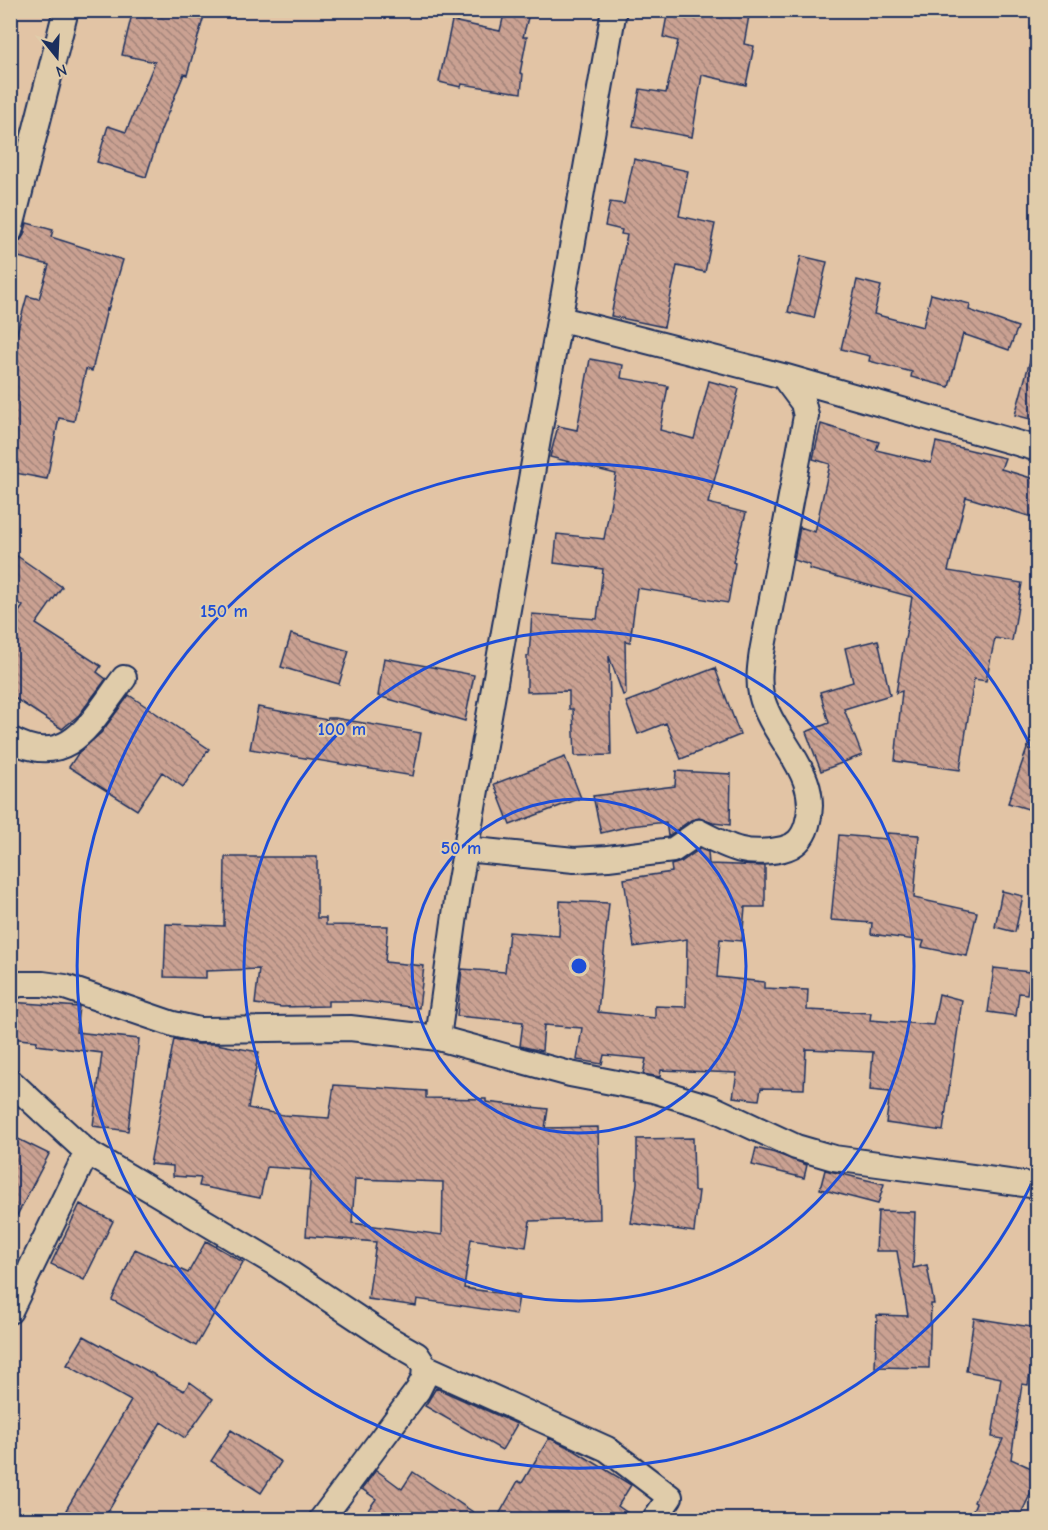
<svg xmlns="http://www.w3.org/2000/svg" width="1048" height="1530" font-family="'Comic Neue',sans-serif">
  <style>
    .building { fill: url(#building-back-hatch); stroke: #1b2f5e; stroke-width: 1.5; fill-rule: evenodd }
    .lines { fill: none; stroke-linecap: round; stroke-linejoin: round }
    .minor-casing { stroke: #1b2f5e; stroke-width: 28 }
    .minor { stroke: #e0ccaa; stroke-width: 24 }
    .ring { fill: none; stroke: #1d4ed8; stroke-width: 3 }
    .centre { fill: #1d4ed8; stroke: #e0ccaa; stroke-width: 3 }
    .ring-label { font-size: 18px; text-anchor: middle; font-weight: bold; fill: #1d4ed8; stroke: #e0ccaa; stroke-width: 4.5; stroke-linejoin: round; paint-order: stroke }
  </style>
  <defs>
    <pattern id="building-back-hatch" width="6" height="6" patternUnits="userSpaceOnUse" patternTransform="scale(1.5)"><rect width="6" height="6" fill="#caa192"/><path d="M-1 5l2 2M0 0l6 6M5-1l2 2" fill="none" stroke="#a3847a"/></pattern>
  </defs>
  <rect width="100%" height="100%" fill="#e2c4a5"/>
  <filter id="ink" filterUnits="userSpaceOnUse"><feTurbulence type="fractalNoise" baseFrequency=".0167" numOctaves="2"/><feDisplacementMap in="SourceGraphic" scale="12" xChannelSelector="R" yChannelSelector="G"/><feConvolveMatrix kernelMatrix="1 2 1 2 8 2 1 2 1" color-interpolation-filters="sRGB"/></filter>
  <g filter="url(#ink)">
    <path class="building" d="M133,10h18l23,6 2,-6h10l18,6 -17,59 -3,-1 -23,56 -15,47 -49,-15 11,-36 18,6 29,-70 -33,-7z
      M505,10h25l-7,27h4l-7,36 3,1 -2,19 -59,-9 -1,3 -22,-5 13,-61 48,10z
      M668,10h82l-6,34 10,2 -8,39 -44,-10 -10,62 -59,-11 7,-37 26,4 12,-52 -15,-4z
      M634,159l54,12 -9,45 36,8 -10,48 -28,-6 -13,61 -53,-11 16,-81 -6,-1 1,-4 -17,-4 5,-24 14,2z
      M27,223l26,7 -2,7 72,23 -15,50 -1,-1 -15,62 -6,-2 -12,52 -15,-3 -12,61 -37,-7v-114l17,-62 12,3 10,-34 -38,-10 3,-10 6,-4 4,-6z
      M801,256l26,6 -13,56 -26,-6z
      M857,280l24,6 -7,28 49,13 8,-33 39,10 -1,6 49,17 -9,23 -46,-16 -14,53 -38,-10 1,-5 -43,-11 1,-5 -29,-7z
      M1032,353l6,1v67l-23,-6z
      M590,359l33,6 -2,13 47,8 -8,44 34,9 15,-58 30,8 -31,114 38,10 -13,49 2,1 -7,40 -91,-15 -7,54 -5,-1 1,53 -3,1 -14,-39 2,99 -36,1 -2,-47h-4v-18l-42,1v-36h2l3,-42 65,5 6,-50 -49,-6 3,-29 47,5 12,-65 -66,-17 8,-31 19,4z
      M821,424l58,18 -3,8 55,13 5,-21 69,16 -4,11 37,11v18l-6,19 -66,-20 -18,74 74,12 -10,58 -17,-3 -9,43 -12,-2 -14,91 -65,-9 7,-70 -6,2 16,-96 -103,-28 1,-4 -16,-5 6,-33 15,5 15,-68 -17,-5z
      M10,551l52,36 -26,37 65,42 -4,6 9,7 -27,36 -17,14 -52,-34v-70l13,-19 -13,-9z
      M291,634l58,17 -10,33 -58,-17z
      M878,640l12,55 -46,14 18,46 -41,16 -15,-39 23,-9 -9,-31 33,-10 -8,-34z
      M384,658l90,17 -9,46 -87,-25z
      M715,668l25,67 -59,24 -15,-36 -28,11 -12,-32z
      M129,695l80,54 -26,38 -21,-15 -25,38 -68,-43 10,-15 22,-19z
      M258,707l69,13 1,-2h7l86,15 -8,43 -163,-27z
      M1035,726h3v86l-30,-9z
      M565,757l16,41 -71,27 -16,-41z
      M676,771l55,3 -1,51 -17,-2 -14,-5 -8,2 -23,16 -2,-14 -36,4 -29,7 -8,-37 82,-10z
      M887,833l32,2 -5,63 63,14 -10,44 -45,-9 2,-6 -53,-7 1,-11 -41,-3 8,-85 48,4z
      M700,849l8,3 1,12 56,2v41h-20l-3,34 -22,-2 -3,38 47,5v6l44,2 -1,20 64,3 -1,7 63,5 6,-31 23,6 -19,131 -57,-8 4,-31 -20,-2 3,-38 -67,-3 -2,40 -43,-1 -2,12 -26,-3 4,-24 -76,-3 -1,7 -17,-3 3,-15 -42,-4 -2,9 -25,-4 5,-32 -38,-3 -2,26 -22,-5 3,-24 -66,-6 5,-47 43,3 4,-40 50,4 1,-35 49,2 -11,109 57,6v-12l31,1 1,-68 -53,8 -10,-68 48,-7 -1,-7 10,-3z
      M225,857h92v61h9v7l62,1 -3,36 39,4 -5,42 -58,-7h-33v5l-46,1 -27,-3 4,-35 -53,2v7l-42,-1 2,-53 58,2z
      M1002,891l21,5 -8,36 -20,-5z
      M994,968l36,4 -3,22 -8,-1 -3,23 -28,-4z
      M10,1002l69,5 -3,25 63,7 -11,92 -35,-5 9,-73 -66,-8 1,-4 -27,-3z
      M174,1039l22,5h20l43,8 -11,56 35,7 46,3 5,-33 92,6v7l60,1v3l62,7 -3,19 53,-1 2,92 -70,2 -4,26 -55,-8 -7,49 55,8 -3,18 -99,-15 -1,7 -48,-7 8,-57 -70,-6 5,-66 -44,-3 -7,31 -61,-12 2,-8 -28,-2v-10l-23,-2zM355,1179l88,3 -1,53 -90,-12z
      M10,1135l39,19 -39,75z
      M693,1138l1,53h5l-5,41 -63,-9 6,-40v-44z
      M756,1148l19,5 32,12 -3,13 -52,-13z
      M825,1170l59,14 -6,20 -58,-15z
      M80,1204l33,17 -29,59 -33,-16z
      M878,1211l37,1 -2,56 14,-3 7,39h-3l-2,64 -54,-1 2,-52 31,1 -11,-65h-21z
      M206,1241l37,21 -47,84 -84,-46 23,-51 53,24z
      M974,1318l64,10 -10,57 -6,-1 -11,75 27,12v7l-20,42h-50l8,-17 -2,-1 29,-63 -11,-2 9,-59 -35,-7z
      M84,1336l100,55 6,-9 23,17 -28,39 -24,-16 -58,98h-21l-16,-10 65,-109 -64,-36z
      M436,1388l81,36 -15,26 -77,-44z
      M231,1430l50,32 -20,31 -50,-32z
      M549,1438l23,11 59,36 -13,21 20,14h-142l22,-39 4,2z
      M376,1470l26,19 11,-17 72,48h-124l15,-21 -14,-10z"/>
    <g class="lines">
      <g class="minor-casing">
        <path id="minor" d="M10,231l56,-221
          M561,319l222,57 255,73
          M10,739c60,33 82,-20 114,-61
          M465,849l109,11 34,-2 65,-8 26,-18c31,16 48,25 84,17 13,-3 20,-11 24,-24 16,-52 -36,-86 -46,-131 -3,-14 -1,-28 1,-42l44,-236 -3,-13 -20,-27
          M10,987l10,-3h23l22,3 108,37 26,6 151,-2 88,10 132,36 83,16 57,17 86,40 38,11 204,28
          M438,1038l21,-152 155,-876
          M10,1081l77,71 189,112 113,75 28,16 8,12 -1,11 -6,12 -97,130
          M10,1311l77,-159
          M425,1367l182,82 63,48 -16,23"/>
      </g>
      <use href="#minor" class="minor"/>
    </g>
  </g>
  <g class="ring">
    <circle cx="579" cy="966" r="167"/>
    <circle cx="579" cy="966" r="335"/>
    <path d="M1036 1174A502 502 0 1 1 1036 758"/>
  </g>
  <circle cx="579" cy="966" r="9" class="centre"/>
  <g class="ring-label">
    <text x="224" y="617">150 m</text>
    <text x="342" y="735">100 m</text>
    <text x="461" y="854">50 m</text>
  </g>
  <rect width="1048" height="1530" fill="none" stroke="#e0ccaa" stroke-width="36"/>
  <rect x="18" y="18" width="1012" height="1494" fill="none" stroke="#1b2f5e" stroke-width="2" filter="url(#ink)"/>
  <g transform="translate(57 57) rotate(162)" stroke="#e0ccaa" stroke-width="4.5" paint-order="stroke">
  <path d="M0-4.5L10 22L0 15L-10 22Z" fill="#1b2f5e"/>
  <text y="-9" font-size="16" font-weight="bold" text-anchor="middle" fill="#1b2f5e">N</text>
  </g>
</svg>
